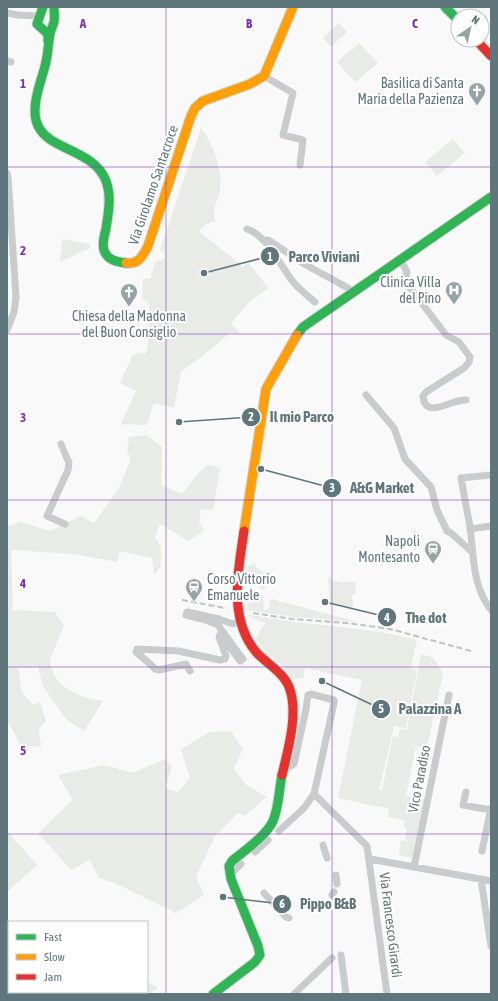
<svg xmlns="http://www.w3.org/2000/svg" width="498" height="1001" font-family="'Asap Condensed',sans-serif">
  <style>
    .green { fill: #e8ebe6 }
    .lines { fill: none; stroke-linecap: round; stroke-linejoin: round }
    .fast-casing { stroke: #d5d6d7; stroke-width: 11 }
    .slow-casing { stroke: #d5d6d7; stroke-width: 11 }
    .jam-casing { stroke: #d5d6d7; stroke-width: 11 }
    .street { stroke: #c9cccd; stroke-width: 7 }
    .fast { stroke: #30b455; stroke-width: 9 }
    .slow { stroke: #ff9f0a; stroke-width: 9 }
    .jam { stroke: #e5322d; stroke-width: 9 }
    .rail { stroke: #c0c3c3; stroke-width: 2; stroke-dasharray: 6 3; stroke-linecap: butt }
    .grid { fill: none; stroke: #7b2cbf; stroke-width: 1; stroke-opacity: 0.55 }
    .labels { text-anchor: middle; stroke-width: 4; stroke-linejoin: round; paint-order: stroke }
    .poi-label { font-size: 14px; fill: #60767d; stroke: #fff; text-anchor: end }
    .street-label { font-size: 14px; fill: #60767d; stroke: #fff }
    .grid-label { font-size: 13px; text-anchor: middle; font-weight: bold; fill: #7b2cbf; stroke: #fff; stroke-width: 4; stroke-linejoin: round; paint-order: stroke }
    .leader { fill: none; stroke: #60767d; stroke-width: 1.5 }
    .callout-dot { fill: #60767d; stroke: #fff; stroke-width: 1.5 }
    .mark-label { font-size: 12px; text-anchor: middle; font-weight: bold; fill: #fff }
    .callout-label { font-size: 15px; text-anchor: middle; font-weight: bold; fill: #60767d; stroke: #fff; stroke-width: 4; stroke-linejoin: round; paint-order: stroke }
  </style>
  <rect width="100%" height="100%" fill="#f9f9f9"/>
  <path class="green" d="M339,23l8,9 -16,15 -8,-9z
    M359,43l19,20 -23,19 -18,-20z
    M201,128c12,16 22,42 19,62 -3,14 -8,15 -5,31 -7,2 -13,5 -16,11l34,26 9,9 7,-4 19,25 -12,9 -4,2 -21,24 9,11 -10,-1 -26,22 -23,16 -7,37 -20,-5 -7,22 -26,-1 15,-33 -16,-8 13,-29 3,1 1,-3 8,2 2,-3 3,-32 -2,-17 -6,-4 1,-19h7l6,-18h5l4,-4 -1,-4 -4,-3z
    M453,139l12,14 -28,23 -12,-14z
    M62,239l28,5v4l-30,14z
    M146,435l16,12 -1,38 21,9 16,-20 10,-9 12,3 -7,42 -12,-1 -2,13 5,9 -16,10 -27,-17 -2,1 -4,13c9,7 6,19 5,30l-6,7 -2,-17 -32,-7 -3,11 -42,-8 -64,-4 2,60 42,2 9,13 -15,37c3,6 5,16 10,20 12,12 28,17 44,19l-19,30 -18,-12 -23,-33 -5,-19 -20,1 4,25 12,12 6,-3 6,19 -7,7 2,19 -21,-1 -5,-12 -8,-12v-195l13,-5 30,9 31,-15 13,7 25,-35 12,-30 -4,-6 2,-15z
    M255,563l1,5 15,9 -7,13 -5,-2 -2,-14h-5l-6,11 1,-18z
    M331,576l1,4 7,2h17l-1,12 -3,1 1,15 -23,-7 -2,-26z
    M258,594l5,1 1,15h4l3,-11 87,23 -64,-5 -47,-7v-6h2z
    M247,614c56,12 114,11 170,26l-6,28 6,2 -11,58 -12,-2 -15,64 3,1 11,-55 5,1 2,-9 7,2 14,-76 13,4v3h2l7,13 -16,74 -11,-2 -10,50 18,4 -12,58 -13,-3 2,-15 7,1v-1l-3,-1 2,-11 -3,-1 1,-7 -17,-3 1,-8 -51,-11 24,-118 -57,-12 -2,10 -11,1c-9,-17 -27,-24 -36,-41l9,-15 -7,-2z
    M231,731l12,18 -9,19 12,17 21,12 -23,19 -6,-3 -23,23 -19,41 8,18 -28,18 -61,-30 -16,-5 -9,-18 -19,10 -33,-37 35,-33 -15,-25 46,-10 29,8 32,-14 7,7 -7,22 13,4 12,-14 -9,-29 29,-17z
    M7,831l30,34 -30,27z
    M7,962l2,1v29h138v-11l11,7 -9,6h-142z"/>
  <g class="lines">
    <g class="fast-casing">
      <path id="fast" d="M43,7l-6,17 11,10v7
        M54,7c0,5 1,10 0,15 -1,4 -3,7 -4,12 -2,11 -2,22 -5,32 -4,16 -13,37 -9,54 7,31 57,27 70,61 6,16 2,33 0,48 -2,7 -4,15 -2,21 3,10 13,12 22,13
        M445,7l13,13
        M297,335l6,-8 188,-130
        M213,994l42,-32 5,-7 -2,-9 -27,-67 -2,-13 3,-5c12,-10 34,-25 41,-40 6,-14 6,-32 9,-46"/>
    </g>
    <g class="slow-casing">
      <path id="slow" d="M126,263c12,2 17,-7 22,-17l43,-130 4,-8 8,-7 47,-17 14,-8 29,-69
        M244,531l22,-142 31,-54"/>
    </g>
    <g class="jam-casing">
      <path id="jam" d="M476,40l15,16
        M244,531c-6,40 -16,87 12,121 10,11 28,21 33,35 10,25 -1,63 -7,88"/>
    </g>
    <path class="street" d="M7,13l11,2 21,1
      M7,61l4,1
      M264,76l29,17 -10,42 20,5 -3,25
      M7,173l1,4 8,120 -2,15 -7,18
      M247,229c20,6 34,38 47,54 6,7 14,13 21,19
      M264,241l4,-1 38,25 42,23 3,5
      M400,259l7,13 -2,9 41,54 13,7 11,15 -1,5 -5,6 -38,24 -3,4c2,25 30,2 43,4
      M366,395l28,33 11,31 26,28 6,23 10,21 4,2 20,18
      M61,444l8,19 -1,7 -21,46 18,8
      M491,475l-30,3c3,17 6,33 9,49 4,30 2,58 21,83
      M470,529l21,-3
      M190,671l-4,-7 -27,6 -4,-1 -6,-6 -13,-11 1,-3 41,2 42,9 5,-1 1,-3 -7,-19 1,-3 20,27 3,-2 -25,-34 -12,-5 -20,-5 1,-3 32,7 14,5 7,-2
      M466,792l-3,13 28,5
      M314,794l53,52 20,148
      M279,831l25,-23 10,-14 20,-91v-3l-23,-6 -3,1 -2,14 -12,55 -5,3h-5
      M323,845l4,13
      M482,851l9,-43
      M255,852l13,-12
      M370,859l121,22
      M414,867l35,-172
      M235,870l6,-6
      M336,875l1,9
      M481,879l10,67
      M264,893l22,24 3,1
      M332,895l2,-3
      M341,955l5,39
      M294,994l38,-36"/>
    <use href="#fast" class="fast"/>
    <use href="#slow" class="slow"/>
    <use href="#jam" class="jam"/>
    <path class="rail" d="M182,600l43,8
      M253,613l39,6 55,4 29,4 18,3 77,21"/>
  </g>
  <path class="grid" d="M166,7v987M332,7v987M7,167h484M7,334h484M7,500h484M7,667h484M7,834h484"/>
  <defs>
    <g id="church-pin" transform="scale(0.9)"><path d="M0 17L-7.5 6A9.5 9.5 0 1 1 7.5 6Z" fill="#96a4a8" stroke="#fff"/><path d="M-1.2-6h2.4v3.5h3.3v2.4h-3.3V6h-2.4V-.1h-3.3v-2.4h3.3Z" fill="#fff"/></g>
    <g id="hospital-pin" transform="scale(0.9)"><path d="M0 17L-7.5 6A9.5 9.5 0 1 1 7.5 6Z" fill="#96a4a8" stroke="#fff"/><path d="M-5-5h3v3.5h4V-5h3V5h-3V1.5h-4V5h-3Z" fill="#fff"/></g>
    <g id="station-pin" transform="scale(0.9)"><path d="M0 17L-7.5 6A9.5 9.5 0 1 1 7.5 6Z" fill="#96a4a8" stroke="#fff"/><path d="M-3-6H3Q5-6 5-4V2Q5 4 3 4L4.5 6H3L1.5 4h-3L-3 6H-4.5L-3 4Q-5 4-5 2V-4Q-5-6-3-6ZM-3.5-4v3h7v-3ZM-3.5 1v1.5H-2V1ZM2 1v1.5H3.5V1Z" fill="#fff"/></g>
  </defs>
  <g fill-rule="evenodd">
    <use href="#church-pin" x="477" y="91"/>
    <use href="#hospital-pin" x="454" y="290"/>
    <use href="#church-pin" x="129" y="292"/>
    <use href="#station-pin" x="433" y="549"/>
    <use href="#station-pin" x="194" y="587"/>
  </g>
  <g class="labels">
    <g class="poi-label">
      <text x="464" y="88">Basilica di Santa<tspan x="464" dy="16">Maria della Pazienza</tspan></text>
      <text x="441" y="287">Clinica Villa<tspan x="441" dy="16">del Pino</tspan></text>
      <text x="129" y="321" text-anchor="middle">Chiesa della Madonna<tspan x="129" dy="16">del Buon Consiglio</tspan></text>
      <text x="420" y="546">Napoli<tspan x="420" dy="16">Montesanto</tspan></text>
      <text x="207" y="584" text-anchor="start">Corso Vittorio<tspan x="207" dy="16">Emanuele</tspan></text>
    </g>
    <g class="street-label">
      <text transform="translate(153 185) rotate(-71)" y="5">Via Girolamo Santacroce</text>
      <text transform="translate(419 779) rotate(-79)" y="5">Vico Paradiso</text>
      <text transform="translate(391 925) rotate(83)" y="5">Via Francesco Girardi</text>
    </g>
  </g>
  <g class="grid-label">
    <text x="83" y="28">A</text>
    <text x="249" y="28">B</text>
    <text x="415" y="28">C</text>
    <text x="23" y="88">1</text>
    <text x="23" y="255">2</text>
    <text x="23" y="422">3</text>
    <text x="23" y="588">4</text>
    <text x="23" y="755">5</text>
  </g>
  <path class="leader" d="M204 273L270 256M179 422L251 417M261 469L332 488M325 602L387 617M322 681L381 709M223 897L282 904"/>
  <g class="callout-dot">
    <circle cx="204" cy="273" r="4"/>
    <circle cx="179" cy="422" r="4"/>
    <circle cx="261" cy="469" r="4"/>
    <circle cx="325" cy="602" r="4"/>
    <circle cx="322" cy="681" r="4"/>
    <circle cx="223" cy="897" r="4"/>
    <circle cx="270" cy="256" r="10"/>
    <circle cx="251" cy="417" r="10"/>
    <circle cx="332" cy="488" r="10"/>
    <circle cx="387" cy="617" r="10"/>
    <circle cx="381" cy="709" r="10"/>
    <circle cx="282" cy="904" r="10"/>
  </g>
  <g class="mark-label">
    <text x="270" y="261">1</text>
    <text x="251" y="421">2</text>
    <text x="332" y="492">3</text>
    <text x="387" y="622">4</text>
    <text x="381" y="713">5</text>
    <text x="282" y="908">6</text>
  </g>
  <g class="callout-label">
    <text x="324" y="262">Parco Viviani</text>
    <text x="302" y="422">Il mio Parco</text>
    <text x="382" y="493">A&amp;G Market</text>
    <text x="426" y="623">The dot</text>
    <text x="430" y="714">Palazzina A</text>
    <text x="328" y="909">Pippo B&amp;B</text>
  </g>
  <rect width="498" height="1001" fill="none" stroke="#60767d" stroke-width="16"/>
  <rect x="8" y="921" width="140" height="72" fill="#ffffff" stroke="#bfc8cb"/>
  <rect x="16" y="934" width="20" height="6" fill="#30b455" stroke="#bfc8cb"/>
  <text x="44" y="941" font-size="12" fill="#60767d">Fast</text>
  <rect x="16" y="954" width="20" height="6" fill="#ff9f0a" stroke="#bfc8cb"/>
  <text x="44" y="961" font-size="12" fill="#60767d">Slow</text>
  <rect x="16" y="974" width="20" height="6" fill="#e5322d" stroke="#bfc8cb"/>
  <text x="44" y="981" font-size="12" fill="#60767d">Jam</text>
  <g transform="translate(470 28) rotate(34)"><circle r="19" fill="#ffffff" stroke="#bfc8cb"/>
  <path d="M0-3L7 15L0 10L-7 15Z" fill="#96a4a8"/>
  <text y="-6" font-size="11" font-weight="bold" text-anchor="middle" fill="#60767d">N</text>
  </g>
</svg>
